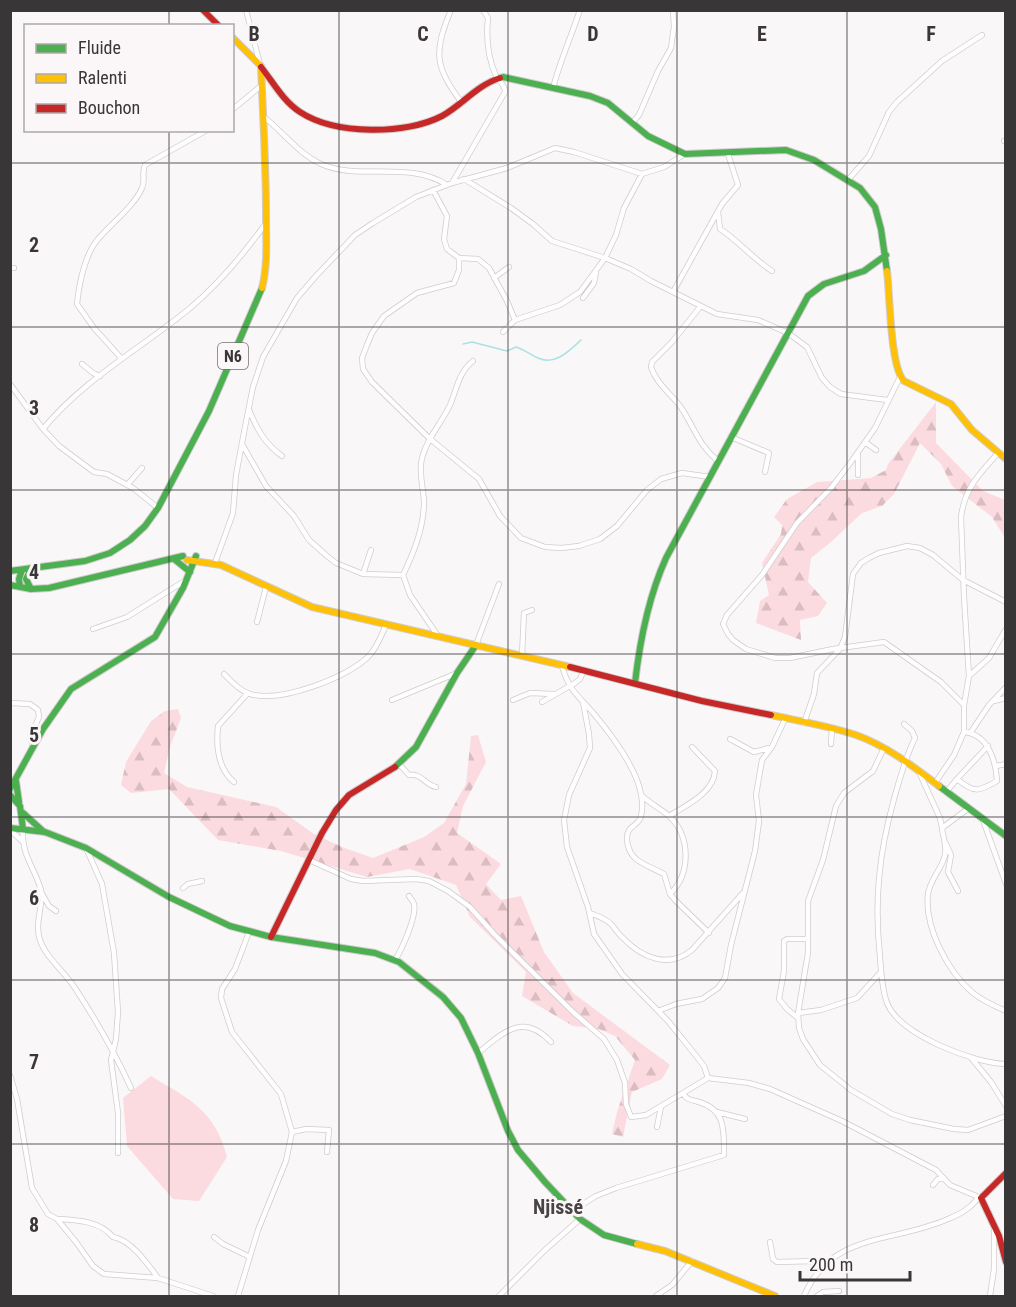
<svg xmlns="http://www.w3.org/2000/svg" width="1016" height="1307" font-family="'Roboto Condensed',sans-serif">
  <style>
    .forest { fill: url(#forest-firs) }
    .pitch { fill: #fcdbe0 }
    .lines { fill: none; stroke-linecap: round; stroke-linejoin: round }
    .stream { stroke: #a8e3e0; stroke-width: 1.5 }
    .street-casing { stroke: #d0cdce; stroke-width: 6 }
    .fast-casing { stroke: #d0cdce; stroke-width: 8 }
    .slow-casing { stroke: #d0cdce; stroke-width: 8 }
    .jam-casing { stroke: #d0cdce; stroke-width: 8 }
    .street { stroke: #fefefe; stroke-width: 4.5 }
    .fast { stroke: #4caf50; stroke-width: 6 }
    .slow { stroke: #ffc107; stroke-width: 6 }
    .jam { stroke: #c62828; stroke-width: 6 }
    .grid { fill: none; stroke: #383636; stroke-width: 1.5; stroke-opacity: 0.55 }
    .labels { text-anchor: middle; stroke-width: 6; stroke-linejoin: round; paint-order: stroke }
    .shield { fill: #fbf6f7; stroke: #727070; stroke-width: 1.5 }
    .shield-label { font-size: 16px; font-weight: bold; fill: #383636 }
    .neighbourhood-label { font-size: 20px; font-weight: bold; fill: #484445; stroke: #fbf6f7 }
    .grid-label { font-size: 20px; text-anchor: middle; font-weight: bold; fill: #383636; stroke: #fbf6f7; stroke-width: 6; stroke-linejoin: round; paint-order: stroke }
  </style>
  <defs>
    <pattern id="forest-firs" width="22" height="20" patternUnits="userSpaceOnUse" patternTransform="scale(1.5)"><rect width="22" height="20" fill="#fcdbe0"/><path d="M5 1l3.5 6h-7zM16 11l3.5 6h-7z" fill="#d9bdc1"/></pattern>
  </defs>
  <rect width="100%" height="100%" fill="#faf7f8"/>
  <path class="forest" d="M936,402v41l47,48 22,9v38l-13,-21 -40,-31 -11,-22 -21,-21 -26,51 -12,12 -20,7 -31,29 -20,16 -3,24 19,21 -9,13 -18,4 1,20 -45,-17 4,-22 9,-6 -7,-32 19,-29 1,-9 -8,-8 13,-18 30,-17 54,-4 15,-8 2,-6z
    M178,709l3,9 -11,29 -6,26 23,14 89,20 38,27 28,13 31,11 51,-21 20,-14 22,-39 5,-48 7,-1 8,27 -23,44 -6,27 44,31 -15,20 15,16 20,-4 23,56 29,41 97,72 -8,14 -30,13 -9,45 -11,-3 5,-22 18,-52 -20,-24 -16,-7 -26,-3 -51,-30 4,-24 -56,-55 -14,-32 -46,-16 -43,8 -86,-26 -63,-11 -49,-51 -38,4 -10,-8 5,-23 25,-41 14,-10z"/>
  <path class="pitch" d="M151,1076c38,23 64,34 76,81l-28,44 -26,-2 -46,-53 -4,-48z"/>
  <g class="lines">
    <path class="stream" d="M463,344l9,-2 35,9 9,-4c9,3 15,8 22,11 17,8 31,-7 43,-18"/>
    <g class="street-casing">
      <path id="street" d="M246,10l14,54
        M451,10c-18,43 -16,57 11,93
        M553,88c7,-27 18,-51 27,-78
        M232,110l30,-25
        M264,117c19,15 35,37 57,47 38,17 87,-4 126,21
        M632,123l7,-8 19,-44 13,-23 3,-21 -1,-17
        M1004,141h2
        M464,179l47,29 22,16 19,17 53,17 26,11 20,12 66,33 41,6 30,13 19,14 15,31 8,9 11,7 46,6
        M848,180l21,-24 20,-44 8,-10 45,-41 40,-26
        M452,183l53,-91c0,-8 -6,-10 -9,-16 -8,-18 -10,-39 -8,-58l-5,-8
        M433,190l14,26 -3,23 3,10 12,9 19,1 11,9 18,33 8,19
        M718,212l2,17c19,12 33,30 52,42
        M459,258v12l-5,13 -37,10 -33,23 -12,17 -5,12 -5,13 1,11 9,13 57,56 50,41 21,37 21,22 24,9 16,1 18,-2 21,-7 17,-13 30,-36 14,-11 21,-6 28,4
        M10,268h4
        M494,278l15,-11
        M673,292l49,-88 16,-19 -10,-31
        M583,298l11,-15 2,-11
        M700,307l-28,35 -20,20 -1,5c5,16 19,26 29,39 14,20 18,39 38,55
        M503,332l12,-12 45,-15 20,-13 25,-34 11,-23 8,-27 18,-34
        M122,359l-28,-31 -17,-24c2,-20 8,-51 22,-66 12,-14 36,-33 43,-50 4,-8 -1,-15 3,-23l62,-35
        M82,364l11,9 7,3
        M900,377l-25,51 -24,34 -20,26 -34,35 -35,52 -35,40 -4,9 5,10 5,6 13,9 29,9h15l43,-9 51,-7 57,40 23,23
        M10,384l33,45
        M249,410c8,19 16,34 33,46
        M731,437l38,16 -4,19
        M865,442l11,8
        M242,444l24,42 28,30 15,24 18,16 9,7 27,11 40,1
        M858,475v-22
        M127,485l15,-17
        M158,508l-25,-20 -26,-14 -13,-2 -35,-26 -16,-17c40,-49 97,-80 146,-120 30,-25 54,-54 77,-86
        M215,563l18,-50 3,-38 9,-48 8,-40 10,-30 34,-59 19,-22 39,-41 18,-12 43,-26 36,-14 55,-15 48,-20 19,4 68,22 22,-7 21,-13
        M363,574l8,-24
        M257,622l9,-35
        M93,629l34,-12 59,-37
        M438,636l-28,-41 -7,-20c11,-23 20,-45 21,-71 0,-15 -6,-31 -2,-46 5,-20 19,-34 28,-53 7,-16 8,-32 23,-44
        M476,645l23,-61
        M522,655l2,-42 8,-3
        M562,666c7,25 16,29 32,48 16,19 34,43 43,66 4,11 7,24 4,36 -1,7 -8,9 -12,14 -5,9 0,23 7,29 9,7 19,10 28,15l6,20 6,7 33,32
        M224,674c9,9 18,19 30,21 31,6 91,-17 114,-38 9,-9 13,-21 18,-32
        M969,676l20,-18 17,-29
        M392,700l65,-27
        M513,700l17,-7 24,1
        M994,701l12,-3
        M542,702l33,-19 5,-4 4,-9
        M10,703l20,1 8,6 1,7 -9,20 3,9
        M804,723l10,-29 3,-21 23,-24 5,-12 8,-63 8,-11 8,-5 10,-5 28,-7 13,2 13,7 30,25 43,22
        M904,724l8,7 3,7c-10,20 -15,40 -21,61 -15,54 -20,102 -14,158 1,15 2,32 7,46 13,32 86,60 119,61
        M971,732l18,-27 17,-18
        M730,739l24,13 15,-4
        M831,744l1,-16
        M884,748l-11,23 -29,22 -8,13 -13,54 -15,41v52l-10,60 1,15 4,11 17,26 31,25 41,24 18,6 44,9 14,1 38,-14
        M399,764l10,11c13,-2 16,10 27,12
        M996,766l10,-2
        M919,772l21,46 2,10
        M957,779l31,-33
        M234,782c-16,-13 -18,-36 -16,-56l30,-33
        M935,783l19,-28 10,-23v-27l5,-29 -5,-79 -3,-80c4,-30 18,-42 37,-64
        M947,791l10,-12c17,14 21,13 40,2 -1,-20 -9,-47 -33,-49
        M642,796c9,8 19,13 27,20 22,20 22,58 1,78
        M969,808l-27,20c1,10 5,17 3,27 -3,14 -15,24 -17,39 -4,33 20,78 45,99 10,8 21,13 33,18
        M669,816c16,-10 45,-23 46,-45l-23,-24
        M983,820l23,64
        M23,829c-2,26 11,37 18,61 3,14 -7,33 -1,50 6,18 25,32 35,48 21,32 40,65 56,100
        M10,830l12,11
        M946,844l5,11 -3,17 10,19
        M86,848l16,36 12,69 4,59 -2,27 -5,21 7,53v40
        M309,860l42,19 12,2 53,-2 13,2 19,10 22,16 25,28 78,77 31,27 13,21 8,23 1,21 5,13 15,-2 37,-22
        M183,888l5,-4 14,-3
        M41,892l8,14 7,5
        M590,913c7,3 15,5 21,11 4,4 7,10 12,14 19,20 46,31 69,12l51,-57
        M395,960c7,-11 22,-44 19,-56 -1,-3 -3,-5 -5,-8
        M658,1011l18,-7 26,-5 16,-11 7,-10 6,-33 24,-94 4,-30 -3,-26 6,-35 10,-13 13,-28
        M798,1013l23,-3 36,-12 24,-26
        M798,1018l-11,-9 -8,-10 5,-28v-30l3,-2h20
        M478,1053c26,-21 45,-41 73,-11
        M972,1059l19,23 15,24
        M10,1075l7,24 15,89 16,26 9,5 19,23 17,24 11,8 54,4 55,18
        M708,1078l41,5 21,6 72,32 94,49 14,15 31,13
        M717,1112l28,7
        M657,1127l4,-20
        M292,1132l14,-3 23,1 -2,22
        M933,1185l5,-6 6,-1
        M572,1211l24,-15 20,-8 108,-33c0,-24 2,-45 -25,-53 -7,-2 -13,-2 -16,-9l25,-15 -4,-12 -7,-9 -29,-36 -46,-47 -28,-40 -6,-27 -21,-60 -3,-27 5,-25 21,-47 -1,-14 -6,-32
        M57,1219c20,1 43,2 56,18 18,3 34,26 45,41
        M214,1237l9,7 27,13
        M770,1242l3,17 4,3 39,-1 10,2
        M238,1296l20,-66 28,-69 6,-29 -11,-38 -49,-62 -11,-34 1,-9 13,-20 14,-37
        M499,1296l46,-46 35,-31
        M656,1296l16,-11 20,-24
        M804,1296c28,-65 88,-52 144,-77 12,-5 22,-10 30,-21
        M817,1296l6,-4 16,-1
        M990,1296l4,-27v-41"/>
    </g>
    <g class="fast-casing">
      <path id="fast" d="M500,78l3,-1 87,19 18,7 40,33 37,18 101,-4 28,10 46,28 15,19 6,22 6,42
        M174,559l16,13
        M31,569l-5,10 5,10
        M10,571l75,-10 25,-8 20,-13 15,-14 13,-18 51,-97 53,-123
        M10,585l21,4 18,-1 134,-32
        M20,587l-1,-8 3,-9
        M635,683c5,-44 13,-85 31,-125l142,-262 16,-12 40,-13 22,-16
        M395,767l21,-20 41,-74 19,-28
        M16,781l3,21
        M939,786l67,50
        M10,789l33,-60 28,-40 84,-52 28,-49 13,-32
        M10,795l10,11 3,23
        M23,813l21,19
        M10,828l35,4 41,16 83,49 61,29 41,11 104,16 24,9 44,35 18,21 17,35 30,78 10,19 27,32 35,37 24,16 33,9"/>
    </g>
    <g class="slow-casing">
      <path id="slow" d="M232,37l29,29c2,50 5,99 5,148 0,25 2,51 -4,74
        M887,271c3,23 3,96 17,110l47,23 21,26 34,29
        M187,560l34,5 91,42 258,60
        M771,715c28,6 58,11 85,20 31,11 58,32 83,51
        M637,1244l28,7 110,45"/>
    </g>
    <g class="jam-casing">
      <path id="jam" d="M203,10l16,16
        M261,67c12,15 22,34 39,45 35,23 106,23 142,4 20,-11 35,-31 58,-38
        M570,667l132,34 69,14
        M271,937l51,-104 14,-23 13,-15 46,-28
        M1006,1173l-25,25 18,38 7,26"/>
    </g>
    <use href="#street" class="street"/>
    <use href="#fast" class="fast"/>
    <use href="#slow" class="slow"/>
    <use href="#jam" class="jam"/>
  </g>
  <path class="grid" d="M169,10v16M339,10v1286M508,10v1286M677,10v1286M847,10v1286M169,130v1166M10,163h996M10,327h996M10,490h996M10,654h996M10,817h996M10,980h996M10,1144h996"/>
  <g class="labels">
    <rect class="shield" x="218" y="343" width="30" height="26" rx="4.5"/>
    <g class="shield-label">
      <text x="233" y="362">N6</text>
    </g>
    <g class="neighbourhood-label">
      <text x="558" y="1214">Njissé</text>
    </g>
  </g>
  <g class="grid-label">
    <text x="254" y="41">B</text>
    <text x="423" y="41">C</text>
    <text x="593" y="41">D</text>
    <text x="762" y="41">E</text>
    <text x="931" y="41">F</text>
    <text x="34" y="252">2</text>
    <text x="34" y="415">3</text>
    <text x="34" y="579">4</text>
    <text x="34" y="742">5</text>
    <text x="34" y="905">6</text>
    <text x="34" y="1069">7</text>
    <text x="34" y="1232">8</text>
  </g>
  <rect width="1016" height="1307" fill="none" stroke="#383636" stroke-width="24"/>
  <rect x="24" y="24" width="210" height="108" fill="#fbf6f7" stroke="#ada9aa" stroke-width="1.5"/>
  <rect x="36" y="44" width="30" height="9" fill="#4caf50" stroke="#ada9aa" stroke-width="1.5"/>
  <text x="78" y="54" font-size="18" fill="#383636">Fluide</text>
  <rect x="36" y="74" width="30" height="9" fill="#ffc107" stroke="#ada9aa" stroke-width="1.5"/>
  <text x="78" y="84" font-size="18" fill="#383636">Ralenti</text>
  <rect x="36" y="104" width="30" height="9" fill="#c62828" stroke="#ada9aa" stroke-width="1.5"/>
  <text x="78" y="114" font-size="18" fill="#383636">Bouchon</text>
  <path d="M800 1271v9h110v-9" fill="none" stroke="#383636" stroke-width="3"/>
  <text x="809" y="1271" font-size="18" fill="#383636" stroke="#fbf6f7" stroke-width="4.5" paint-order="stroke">200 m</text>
</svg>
